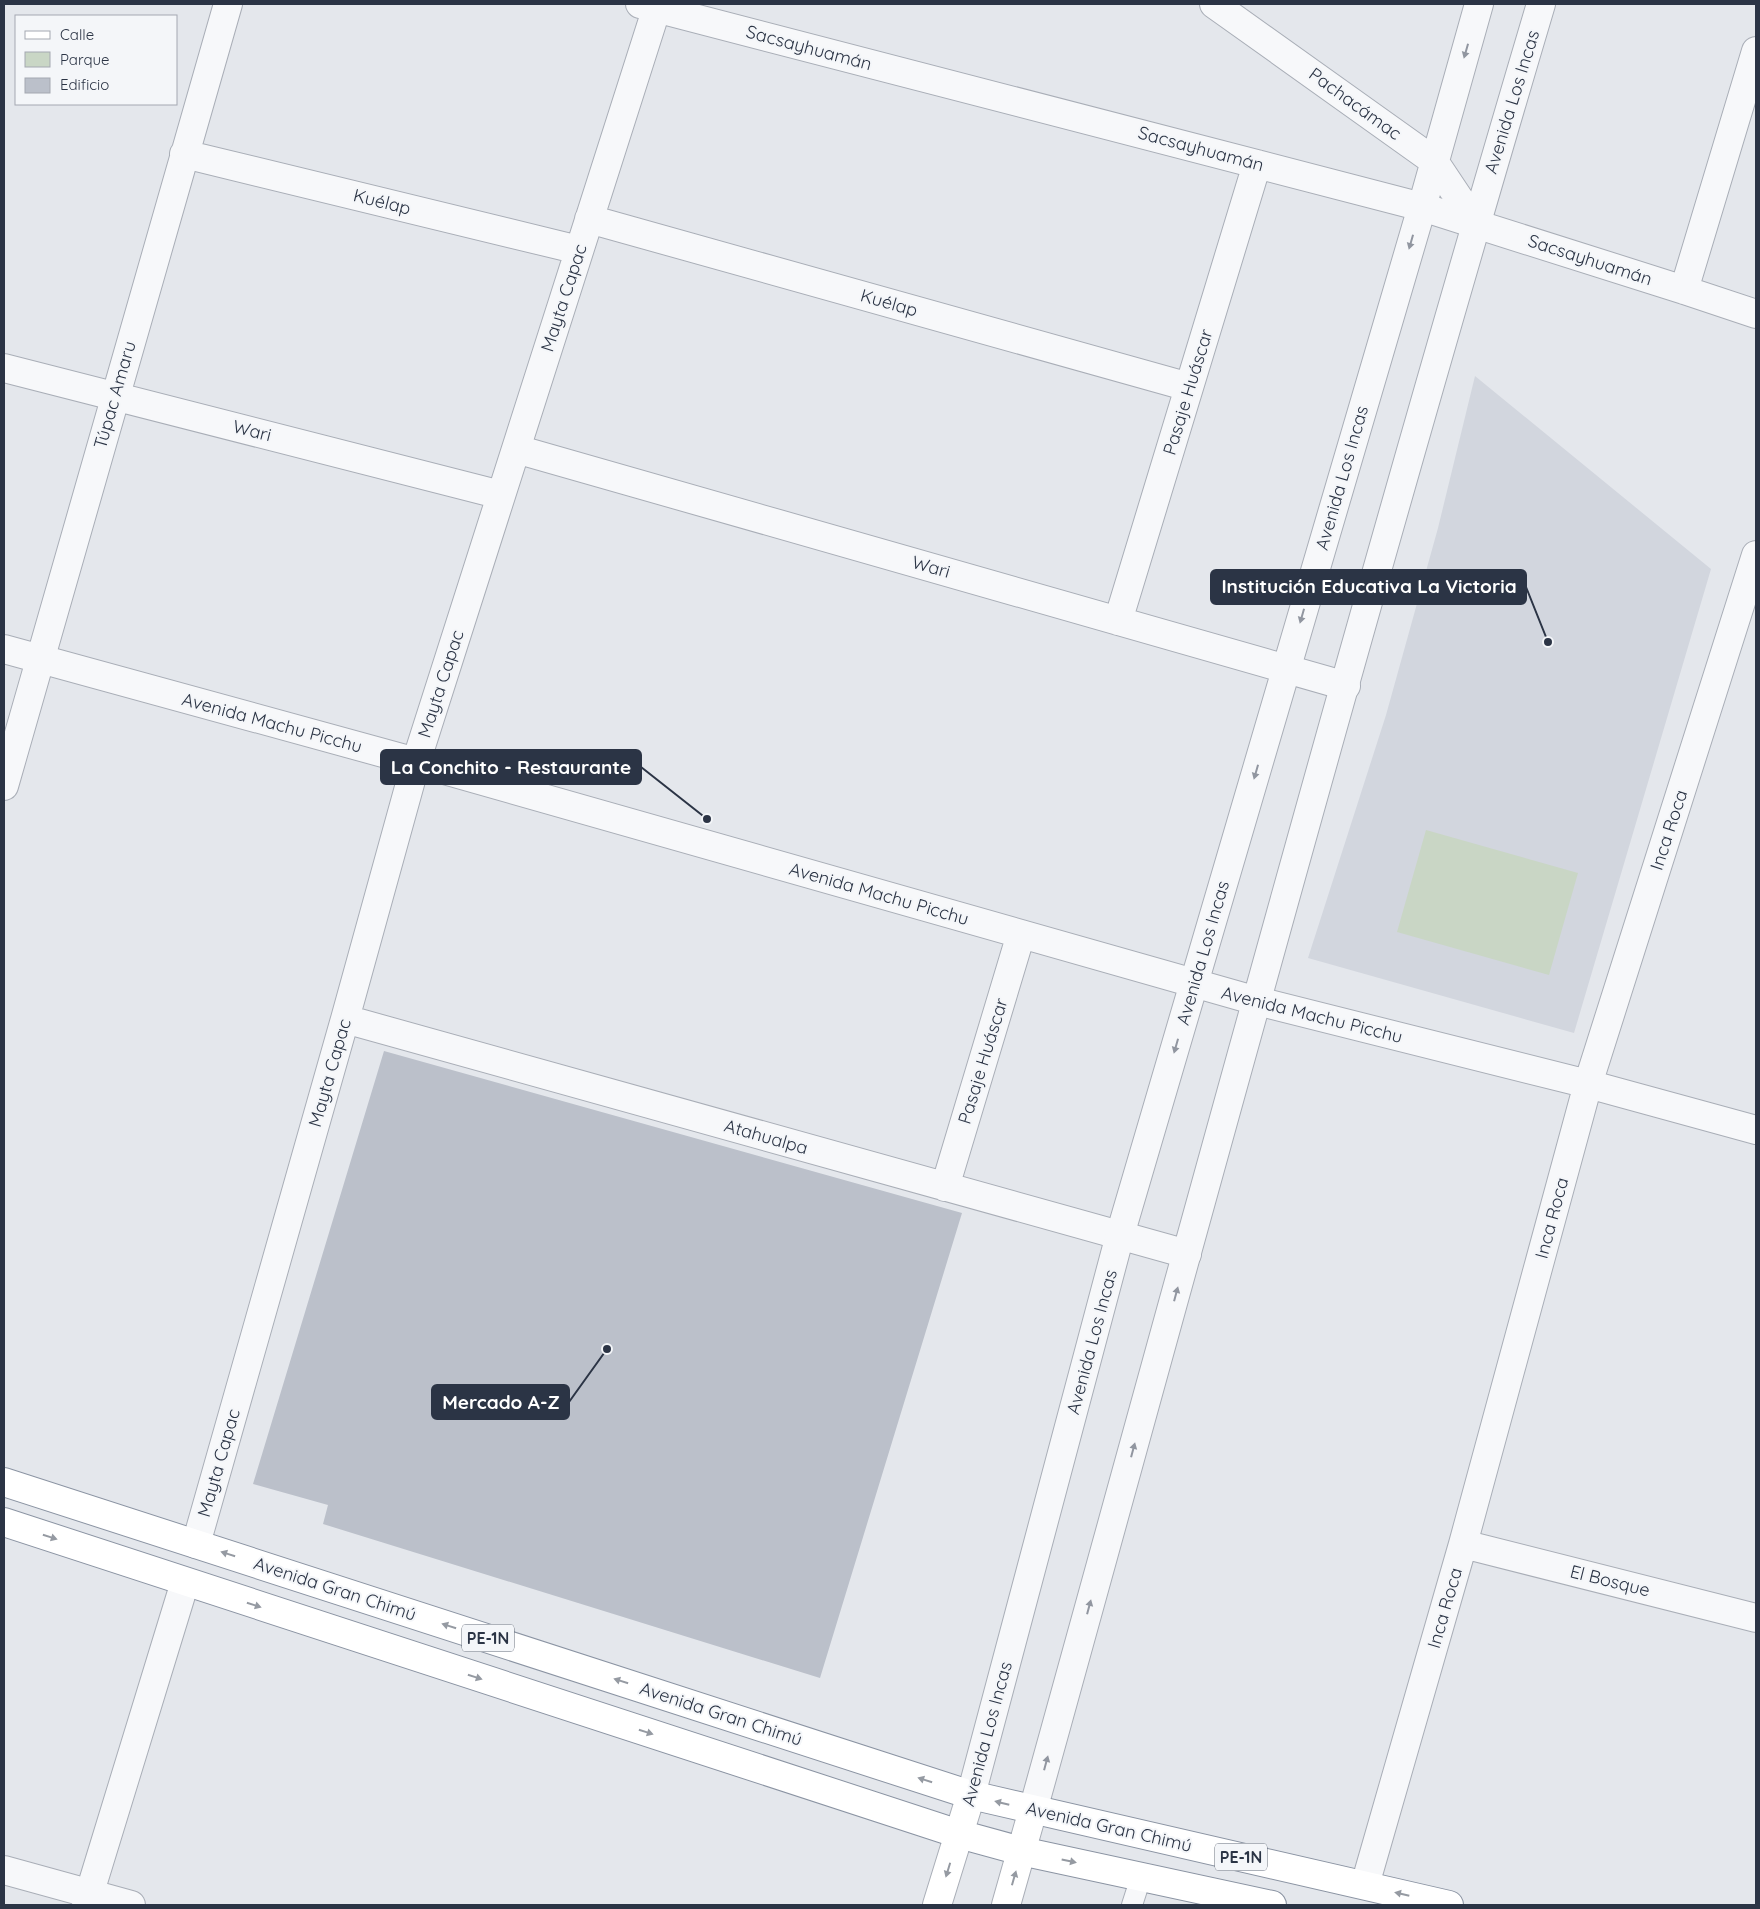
<svg xmlns="http://www.w3.org/2000/svg" width="1760" height="1909" font-family="Quicksand,sans-serif">
  <style>
    .built { fill: #d2d6de }
    .green { fill: #c9d6c5 }
    .building { fill: #bbc0ca }
    .lines { fill: none; stroke-linecap: round; stroke-linejoin: round }
    .service-casing { stroke: #a9aeb7; stroke-width: 22 }
    .minor-casing { stroke: #a9aeb7; stroke-width: 30 }
    .tertiary-casing { stroke: #a9aeb7; stroke-width: 30 }
    .secondary-casing { stroke: #a9aeb7; stroke-width: 30 }
    .trunk-casing { stroke: #8b94a3; stroke-width: 30 }
    .service { stroke: #f7f8fa; stroke-width: 20 }
    .minor { stroke: #f7f8fa; stroke-width: 28 }
    .tertiary { stroke: #f7f8fa; stroke-width: 28 }
    .secondary { stroke: #fff; stroke-width: 28 }
    .trunk { stroke: #fff; stroke-width: 28 }
    .oneway { fill: #9196a0 }
    .oneway2 { fill: #959aa2 }
    .labels { text-anchor: middle; stroke-width: 4; stroke-linejoin: round; paint-order: stroke }
    .shield { fill: #f4f6f9; stroke: #676e7b; stroke-width: 1 }
    .shield-label { font-size: 16px; font-weight: bold; fill: #2b3445 }
    .street-label { font-size: 18px; fill: #2b3445; stroke: #f4f6f9 }
    .leader { fill: none; stroke: #2b3445; stroke-width: 2 }
    .callout-dot { fill: #2b3445; stroke: #f4f6f9; stroke-width: 2 }
    .callout { fill: #2b3445; stroke: #2b3445; stroke-width: 2 }
    .callout-label { font-size: 19px; text-anchor: middle; font-weight: bold; fill: #fff }
  </style>
  <rect width="100%" height="100%" fill="#e4e7ec"/>
  <path class="built" d="M1475,376l236,193 -137,464 -266,-75 78,-243 52,-187z"/>
  <path class="green" d="M1426,830l152,43 -29,102 -152,-43z"/>
  <path class="building" d="M384,1051l578,162 -142,465 -497,-154 5,-19 -75,-21z"/>
  <g class="lines">
    <g class="service-casing">
      <path id="service" d="M1132,1905l9,-28"/>
    </g>
    <g class="minor-casing">
      <path id="minor" d="M640,4l782,203 262,83 72,24
        M184,154l395,96
        M589,219l600,168
        M1684,290l72,-239
        M4,368l497,127
        M516,449l830,237
        M1118,621l139,-457
        M4,649l412,113 841,239 331,83 168,46
        M4,786l224,-782
        M345,1019l842,235
        M945,1187l76,-253
        M196,1544l149,-525 71,-257 242,-758
        M1463,1544l293,74
        M4,1870l127,35
        M1365,1885l98,-341 125,-460 168,-529
        M86,1905l99,-323"/>
    </g>
    <g class="tertiary-casing">
      <path id="tertiary" d="M1214,4l220,157 42,63
        M971,1795l149,-560 302,-1028 57,-203
        M1033,1810c167,-602 330,-1207 508,-1806"/>
    </g>
    <g class="secondary-casing">
      <path id="secondary" d="M937,1905l34,-110
        M1006,1905l27,-95"/>
    </g>
    <g class="trunk-casing">
      <path id="trunk" d="M4,1482l967,313 478,110
        M4,1522l955,312 62,17 251,54"/>
    </g>
    <use href="#service" class="service"/>
    <use href="#minor" class="minor"/>
    <use href="#tertiary" class="tertiary"/>
    <use href="#secondary" class="secondary"/>
    <use href="#trunk" class="trunk"/>
  </g>
  <defs><path id="oneway-solid" d="M-6-.8H1V-3.2L6.5 0L1 3.2V.8H-6Z" transform="scale(1.25)"/></defs>
  <g class="oneway">
    <use href="#oneway-solid" transform="translate(1466 51) rotate(106)"/>
    <use href="#oneway-solid" transform="translate(1411 242) rotate(106)"/>
    <use href="#oneway-solid" transform="translate(1302 616) rotate(106)"/>
    <use href="#oneway-solid" transform="translate(1256 772) rotate(106)"/>
    <use href="#oneway-solid" transform="translate(1176 1046) rotate(106)"/>
    <use href="#oneway-solid" transform="translate(1176 1294) rotate(-75)"/>
    <use href="#oneway-solid" transform="translate(1133 1450) rotate(-75)"/>
    <use href="#oneway-solid" transform="translate(1089 1607) rotate(-75)"/>
    <use href="#oneway-solid" transform="translate(1046 1763) rotate(-75)"/>
  </g>
  <g class="oneway2">
    <use href="#oneway-solid" transform="translate(50 1537) rotate(18)"/>
    <use href="#oneway-solid" transform="translate(228 1554) rotate(-162)"/>
    <use href="#oneway-solid" transform="translate(254 1605) rotate(18)"/>
    <use href="#oneway-solid" transform="translate(449 1626) rotate(-162)"/>
    <use href="#oneway-solid" transform="translate(475 1677) rotate(18)"/>
    <use href="#oneway-solid" transform="translate(621 1681) rotate(-162)"/>
    <use href="#oneway-solid" transform="translate(646 1732) rotate(18)"/>
    <use href="#oneway-solid" transform="translate(925 1780) rotate(-162)"/>
    <use href="#oneway-solid" transform="translate(1002 1803) rotate(-166)"/>
    <use href="#oneway-solid" transform="translate(1069 1861) rotate(12)"/>
    <use href="#oneway-solid" transform="translate(948 1870) rotate(107)"/>
    <use href="#oneway-solid" transform="translate(1014 1878) rotate(-74)"/>
    <use href="#oneway-solid" transform="translate(1402 1894) rotate(-167)"/>
  </g>
  <g class="labels">
    <g class="shield">
      <rect x="462" y="1624.5" width="52" height="27" rx="4"/>
      <rect x="1215" y="1843.5" width="52" height="27" rx="4"/>
    </g>
    <g class="shield-label">
      <text x="488" y="1644">PE-1N</text>
      <text x="1241" y="1863">PE-1N</text>
    </g>
    <g class="street-label">
      <text transform="translate(809 48) rotate(15)" y="6">Sacsayhuamán</text>
      <text transform="translate(1512 102) rotate(-73)" y="6">Avenida Los Incas</text>
      <text transform="translate(1355 104) rotate(36)" y="6">Pachacámac</text>
      <text transform="translate(1201 149) rotate(15)" y="6">Sacsayhuamán</text>
      <text transform="translate(382 202) rotate(14)" y="6">Kuélap</text>
      <text transform="translate(1590 260) rotate(18)" y="6">Sacsayhuamán</text>
      <text transform="translate(564 298) rotate(-72)" y="6">Mayta Capac</text>
      <text transform="translate(889 303) rotate(16)" y="6">Kuélap</text>
      <text transform="translate(1188 392) rotate(-73)" y="6">Pasaje Huáscar</text>
      <text transform="translate(115 395) rotate(-74)" y="6">Túpac Amaru</text>
      <text transform="translate(252 431) rotate(14)" y="6">Wari</text>
      <text transform="translate(1342 478) rotate(-74)" y="6">Avenida Los Incas</text>
      <text transform="translate(931 567) rotate(16)" y="6">Wari</text>
      <text transform="translate(441 684) rotate(-72)" y="6">Mayta Capac</text>
      <text transform="translate(272 723) rotate(15)" y="6">Avenida Machu Picchu</text>
      <text transform="translate(1669 830) rotate(-72)" y="6">Inca Roca</text>
      <text transform="translate(879 894) rotate(16)" y="6">Avenida Machu Picchu</text>
      <text transform="translate(1203 953) rotate(-74)" y="6">Avenida Los Incas</text>
      <text transform="translate(1312 1015) rotate(14)" y="6">Avenida Machu Picchu</text>
      <text transform="translate(983 1061) rotate(-73)" y="6">Pasaje Huáscar</text>
      <text transform="translate(330 1073) rotate(-74)" y="6">Mayta Capac</text>
      <text transform="translate(766 1137) rotate(16)" y="6">Atahualpa</text>
      <text transform="translate(1552 1218) rotate(-75)" y="6">Inca Roca</text>
      <text transform="translate(1092 1342) rotate(-75)" y="6">Avenida Los Incas</text>
      <text transform="translate(219 1463) rotate(-74)" y="6">Mayta Capac</text>
      <text transform="translate(1610 1581) rotate(14)" y="6">El Bosque</text>
      <text transform="translate(335 1589) rotate(18)" y="6">Avenida Gran Chimú</text>
      <text transform="translate(1445 1608) rotate(-74)" y="6">Inca Roca</text>
      <text transform="translate(721 1714) rotate(18)" y="6">Avenida Gran Chimú</text>
      <text transform="translate(987 1734) rotate(-75)" y="6">Avenida Los Incas</text>
      <text transform="translate(1109 1827) rotate(13)" y="6">Avenida Gran Chimú</text>
    </g>
  </g>
  <path class="leader" d="M1548 642L1526 587M707 819L641 767M607 1349L569 1402"/>
  <g class="callout-dot">
    <circle cx="1548" cy="642" r="5"/>
    <circle cx="707" cy="819" r="5"/>
    <circle cx="607" cy="1349" r="5"/>
  </g>
  <g class="callout">
    <rect x="1211" y="570" width="315" height="34" rx="5"/>
    <rect x="381" y="750" width="260" height="34" rx="5"/>
    <rect x="432" y="1385" width="137" height="34" rx="5"/>
  </g>
  <g class="callout-label">
    <text x="1369" y="593">Institución Educativa La Victoria</text>
    <text x="511" y="774">La Conchito - Restaurante</text>
    <text x="501" y="1409">Mercado A-Z</text>
  </g>
  <rect width="1760" height="1909" fill="none" stroke="#2b3445" stroke-width="10"/>
  <rect x="15" y="15" width="162" height="90" fill="#f4f6f9" stroke="#a4a8b1"/>
  <rect x="25" y="31" width="25" height="8" fill="#ffffff" stroke="#a4a8b1"/>
  <text x="60" y="40" font-size="15" fill="#2b3445">Calle</text>
  <rect x="25" y="52" width="25" height="15" fill="#c9d6c5" stroke="#a4a8b1"/>
  <text x="60" y="65" font-size="15" fill="#2b3445">Parque</text>
  <rect x="25" y="78" width="25" height="15" fill="#bbc0ca" stroke="#a4a8b1"/>
  <text x="60" y="90" font-size="15" fill="#2b3445">Edificio</text>
</svg>
